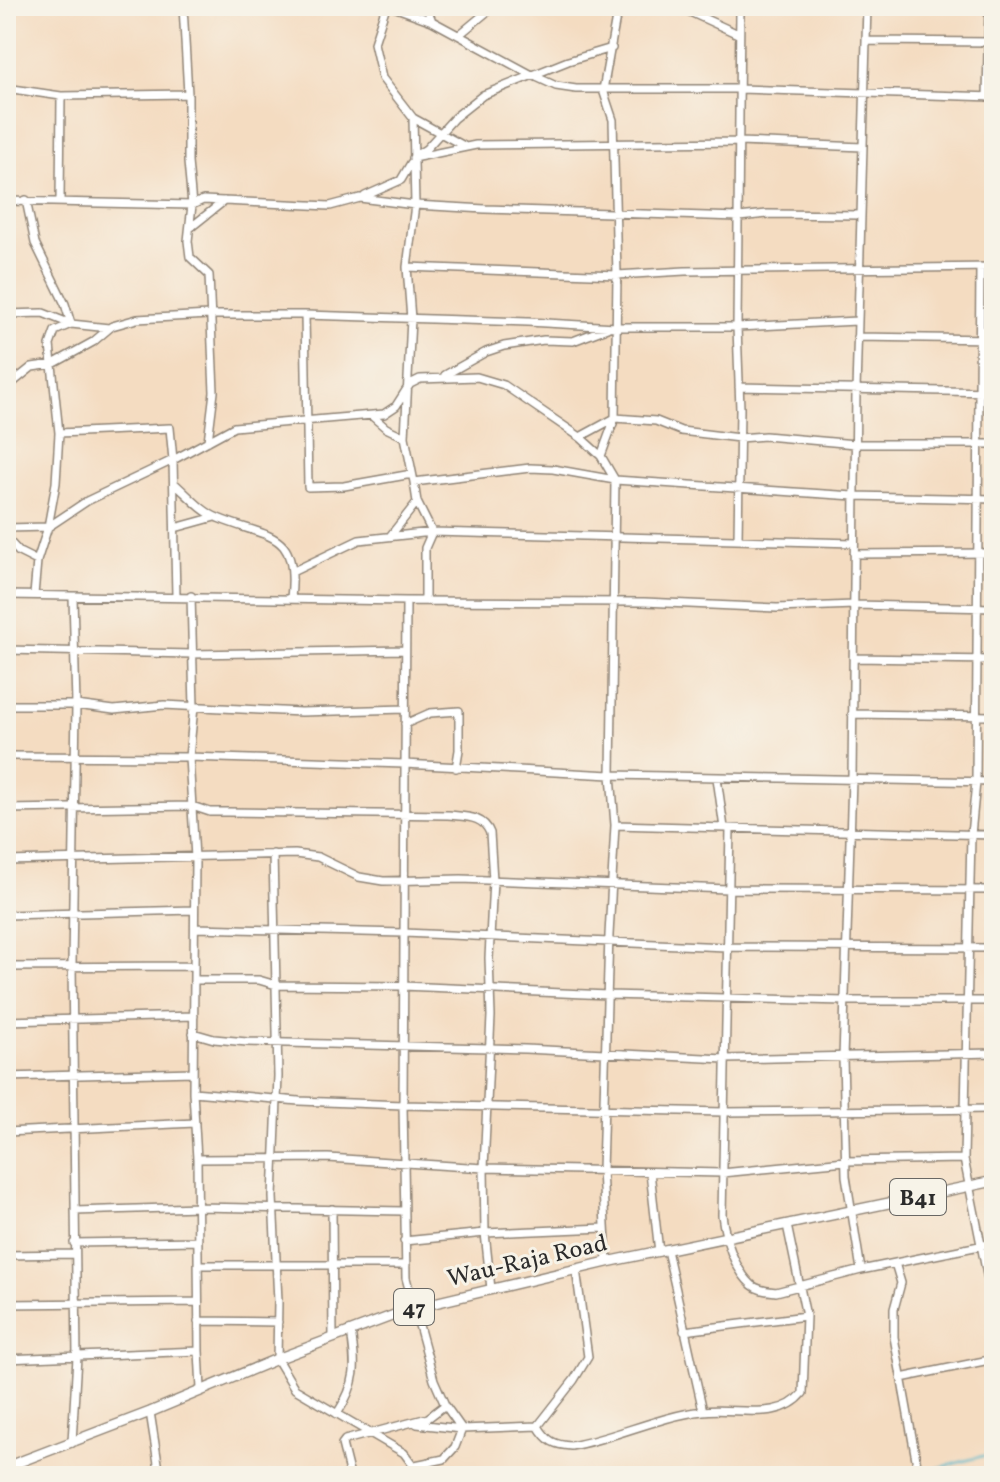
<svg xmlns="http://www.w3.org/2000/svg" width="1000" height="1482" font-family="Vollkorn,serif">
  <style>
    .lines { fill: none; stroke-linecap: round; stroke-linejoin: round }
    .stream { stroke: #50b9ce; stroke-width: 2 }
    .minor-casing { stroke: #908476; stroke-width: 10 }
    .major-casing { stroke: #908476; stroke-width: 12 }
    .minor { stroke: #fff; stroke-width: 7 }
    .major { stroke: #fff; stroke-width: 9 }
    .labels { text-anchor: middle; stroke-width: 6; stroke-linejoin: round; paint-order: stroke }
    .shield { fill: #f7f3e8; stroke: #686764; stroke-width: 2 }
    .shield-label { font-size: 22px; font-weight: bold; fill: #2b2b2b }
    .street-label { font-size: 24px; fill: #2b2b2b; stroke: #f7f3e8 }
  </style>
  <rect width="100%" height="100%" fill="#f7f3e8"/>
  <filter id="ink" filterUnits="userSpaceOnUse"><feTurbulence type="fractalNoise" baseFrequency=".0125" numOctaves="2"/><feDisplacementMap in="SourceGraphic" scale="16" xChannelSelector="R" yChannelSelector="G"/><feConvolveMatrix kernelMatrix="1 2 1 2 8 2 1 2 1" color-interpolation-filters="sRGB"/></filter>
  <filter id="wash" filterUnits="userSpaceOnUse"><feTurbulence type="fractalNoise" baseFrequency=".006" numOctaves="4" result="noise"/><feDisplacementMap in="SourceGraphic" scale="32" xChannelSelector="R" yChannelSelector="G"/><feGaussianBlur stdDeviation="1.8" result="paint"/><feColorMatrix in="noise" values="0 0 0 0 0 0 0 0 0 0 0 0 0 0 0 0 0 1.4 0 .05"/><feComposite in="paint" operator="in"/></filter>
  <g filter="url(#wash)">
    <rect width="100%" height="100%" fill="#f4dcc1"/>
    <g class="lines">
      <path class="stream" d="M938,1468l56,-15
        M899,1476l6,-3"/>
    </g>
  </g>
  <g filter="url(#ink)">
    <g class="lines">
      <g class="minor-casing">
        <path id="minor" d="M183,6l5,88v68l4,43 -4,36 2,16 19,18 5,117 -6,49
          M386,6l-12,37 8,35 31,40 2,87 -8,62 4,52 -6,118 9,45 116,-14 23,1 62,11 239,16 140,3
          M391,6l41,15
          M426,6l6,15 100,54 24,11 20,3h163l255,8
          M677,6l61,28
          M459,35l35,-29
          M867,41l127,1
          M6,88l55,8 127,-2
          M987,97l2,-91
          M413,118l51,28
          M418,154l8,-5 28,-31 29,-23 85,-34 44,-13
          M413,158l63,-13 263,-3 124,5
          M365,196l36,-16 10,-17
          M26,200l9,43 30,61 6,20
          M6,201l186,4 11,-5 127,6 30,-8 55,7 70,4 254,8 28,-3 94,1
          M60,201l1,-105
          M190,228l34,-27
          M407,267l210,8 68,-4 309,-4
          M980,267l-4,515 -5,53 -7,324 30,151
          M6,314l37,-1 28,11 38,4
          M305,315l3,172 36,-1 68,-12
          M71,324l-16,7 -5,14 9,88 111,-5 3,32 3,136
          M857,337l137,2
          M445,375l41,-23 18,-6 40,-6 29,1 34,-13
          M739,387l255,5
          M6,388l26,-21 21,-3 40,-22 19,-16 25,-7 72,-4h96l223,7 88,5h121l120,-6
          M372,416l14,12 19,9
          M580,437l35,-19 41,3 25,10 58,7 26,-2 90,8h139
          M414,482l3,20 15,30
          M174,483c13,11 28,29 44,35 50,21 81,11 73,80
          M6,528l42,-1 8,-44 3,-50
          M175,528l40,-11
          M391,535l26,-33
          M6,538l13,14 18,9
          M738,539l2,-130 -3,-82 3,-321
          M854,554l140,-1
          M294,571l65,-31 73,-8 422,11
          M6,595l400,6 238,1 133,6 77,-3 140,3
          M34,595l3,-34 11,-34 39,-26 86,-41 61,-33 150,-13 12,-8 14,-22 10,-5 57,-2 27,8 16,11 60,41 21,19
          M191,596l3,111 -5,50 6,101 -2,234 4,67 2,192 2,38
          M425,601v-53l7,-16
          M6,650l186,4 213,-4
          M853,658l141,2
          M6,705h70l38,5 50,-5 137,7 104,-3
          M852,714l142,2
          M405,724l25,-11 29,-2v39l-3,18
          M6,756l183,1 215,7 207,11 383,7
          M717,778l7,50
          M6,809l186,-3 18,6h17l221,3c17,2 35,0 42,18l3,47 -4,78 2,58 -7,152 1,65 6,56
          M615,825l379,10
          M730,829l-8,386c3,23 12,54 30,70 7,6 16,6 24,7l85,-22 133,-27
          M273,854l5,222 -5,121 5,104 -1,58 18,30 109,64 17,23
          M6,861l289,-7 23,3 41,20 24,4 78,-2 267,10 266,1
          M6,915l188,-5
          M195,928l209,5 322,14 268,1
          M6,967l188,-1
          M194,980h65l17,5 127,1 205,9 237,6h149
          M6,1021l188,-5
          M193,1033l21,6 33,3 278,7 200,10 269,-6
          M6,1077l187,-5
          M193,1092l106,9 104,4 321,7 270,-3
          M6,1132l189,-9
          M197,1159l131,-1 156,10 238,5 123,-12 119,-2
          M650,1172l9,80
          M332,1209l1,129
          M75,1211l123,-4 205,4
          M404,1241l81,-8 119,-5
          M74,1243l124,-2
          M667,1250l36,161
          M6,1255l68,-1
          M607,1262l-5,-92 7,-235 6,-110 -4,-50 4,-295 -14,-24 14,-38 2,-143 -4,-155 -10,-30 15,-84
          M895,1263l6,20 -7,26v28l25,139
          M199,1265h207
          M861,1270l-15,-94 -3,-118 9,-279 4,-388 11,-385
          M6,1304l192,-2
          M198,1321l80,1
          M684,1331l122,-15
          M6,1359l193,-8
          M901,1378l93,-19
          M150,1412l10,64
          M337,1414c21,-33 19,-47 14,-83
          M417,1424l45,5 76,-3
          M538,1426c9,15 16,19 33,20 44,-8 88,-30 132,-35 33,-4 77,11 100,-18l3,-77 -19,-91
          M538,1426l36,-46 14,-23 -12,-88
          M72,1442l5,-85 -5,-392 4,-260 -3,-108
          M350,1476l-8,-32 3,-4 83,-22 17,-13
          M402,1476l13,-11 29,-6 11,-12 7,-18 -17,-24 -11,-25 -28,-102 -3,-173 3,-504"/>
      </g>
      <g class="major-casing">
        <path id="major" d="M6,1467l144,-55 127,-53 136,-51 194,-46 387,-81"/>
      </g>
      <use href="#minor" class="minor"/>
      <use href="#major" class="major"/>
    </g>
  </g>
  <g class="labels">
    <g class="shield">
      <rect x="890" y="1179" width="56" height="36" rx="6"/>
      <rect x="394" y="1289" width="40" height="36" rx="6"/>
    </g>
    <g class="shield-label">
      <text x="918" y="1205">B41</text>
      <text x="414" y="1315">47</text>
    </g>
    <g class="street-label">
      <text transform="translate(527 1260) rotate(-13)" y="8">Wau-Raja Road</text>
    </g>
  </g>
  <rect width="1000" height="1482" fill="none" stroke="#f7f3e8" stroke-width="32"/>
</svg>
